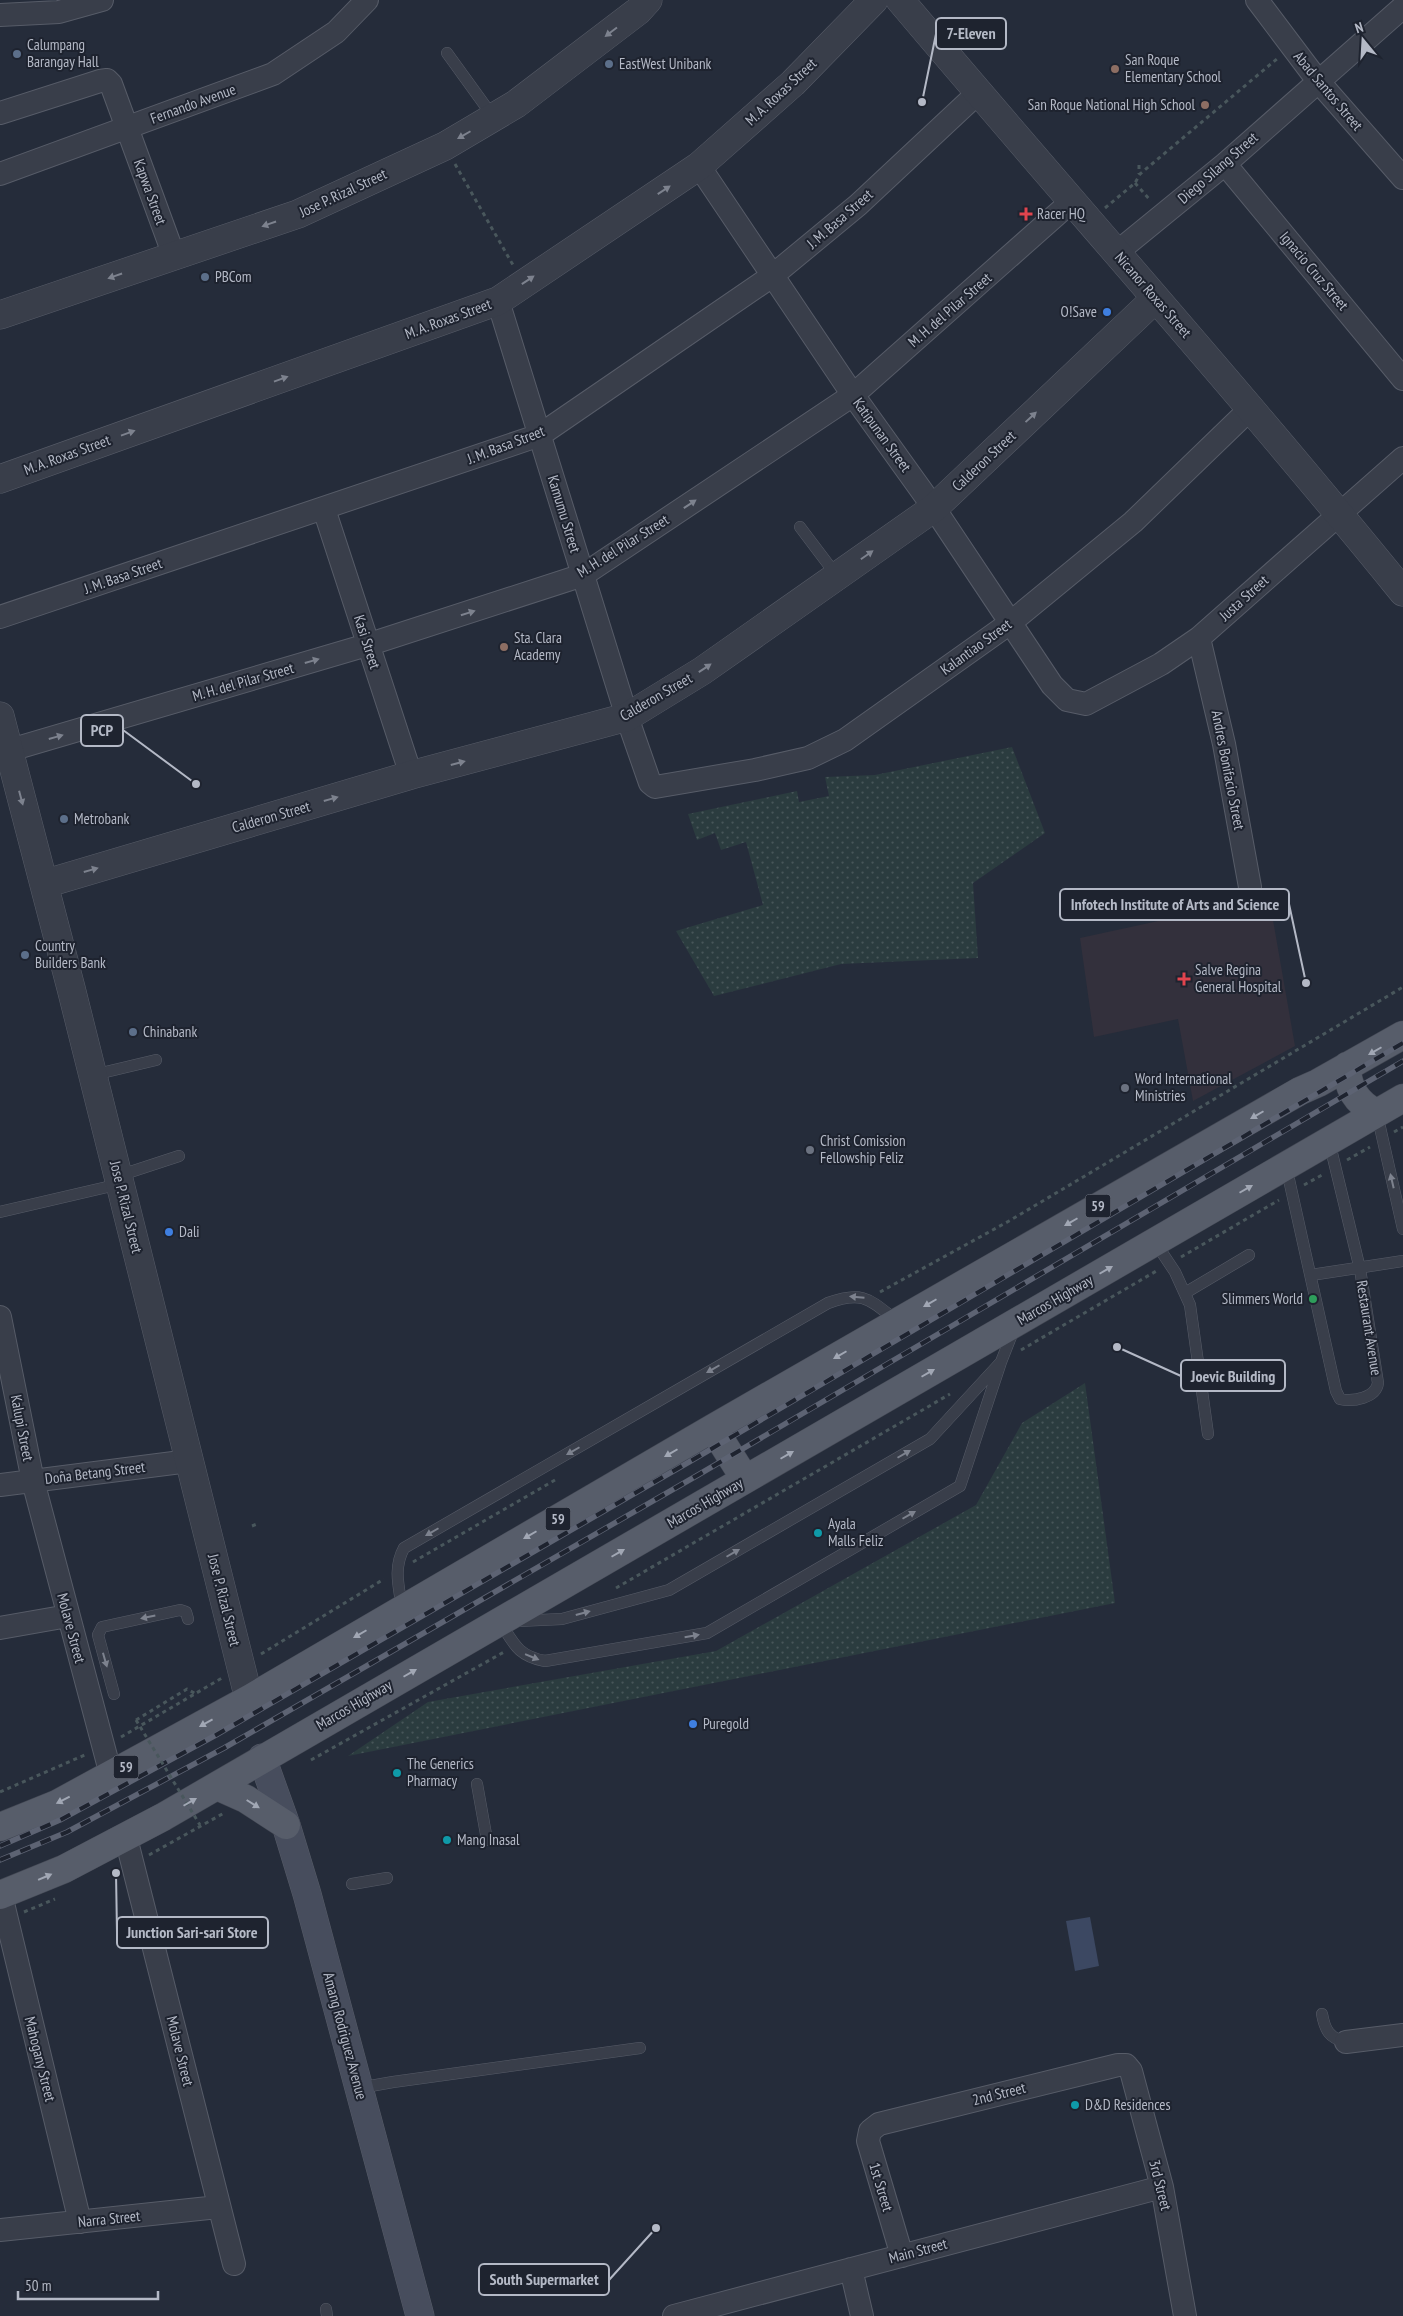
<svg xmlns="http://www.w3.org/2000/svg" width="1403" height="2316" font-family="'PT Sans Narrow',sans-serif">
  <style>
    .medical { fill: #33303c }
    .grass { fill: url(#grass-dots) }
    .water { fill: #3c4862 }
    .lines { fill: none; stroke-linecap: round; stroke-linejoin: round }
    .service-casing { stroke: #575c68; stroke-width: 12 }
    .minor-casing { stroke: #575c68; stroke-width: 24 }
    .tertiary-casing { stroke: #575c68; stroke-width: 29 }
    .secondary-casing { stroke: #575c68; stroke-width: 29 }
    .primary-casing { stroke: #424753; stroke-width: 29 }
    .path { stroke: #49575c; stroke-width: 3; stroke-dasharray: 4 4; stroke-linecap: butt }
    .service { stroke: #393e4a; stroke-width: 11 }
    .minor { stroke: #393e4a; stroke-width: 22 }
    .tertiary { stroke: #393e4a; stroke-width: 28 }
    .secondary { stroke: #474d5d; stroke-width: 28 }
    .primary { stroke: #575d6a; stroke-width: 28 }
    .rail-casing { stroke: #5d6373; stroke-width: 5.5 }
    .rail { stroke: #1e232f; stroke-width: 4; stroke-dasharray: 11; stroke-linecap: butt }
    .path-bridge { stroke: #49575c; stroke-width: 3; stroke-dasharray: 4 4; stroke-linecap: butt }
    .oneway { fill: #7d828e }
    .oneway2 { fill: #a1a7b4 }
    .service-dot { fill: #5c6f8a; stroke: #1e232f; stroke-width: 2 }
    .education-dot { fill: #8d6e63; stroke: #1e232f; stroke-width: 2 }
    .health-dot { fill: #e0444e; stroke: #1e232f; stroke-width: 2 }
    .shop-dot { fill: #3f7fe0; stroke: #1e232f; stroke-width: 2 }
    .worship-dot { fill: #6b7280; stroke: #1e232f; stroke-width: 2 }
    .leisure-dot { fill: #2e9e5b; stroke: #1e232f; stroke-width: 2 }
    .culture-dot { fill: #0f9aa8; stroke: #1e232f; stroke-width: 2 }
    .labels { text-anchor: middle; stroke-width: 4; stroke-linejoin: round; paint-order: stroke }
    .shield { fill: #1e232f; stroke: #878c99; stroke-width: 1 }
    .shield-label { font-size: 14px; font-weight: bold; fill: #b4b9c6 }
    .poi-label { font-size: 15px; fill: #b4b9c6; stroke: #1e232f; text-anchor: start }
    .street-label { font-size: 15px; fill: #b4b9c6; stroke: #1e232f }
    .leader { fill: none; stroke: #b4b9c6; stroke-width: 2 }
    .callout-dot { fill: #b4b9c6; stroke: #1e232f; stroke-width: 2 }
    .callout { fill: #1e232f; stroke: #b4b9c6; stroke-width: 2 }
    .callout-label { font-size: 16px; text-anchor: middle; font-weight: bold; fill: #b4b9c6 }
  </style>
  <defs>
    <pattern id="grass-dots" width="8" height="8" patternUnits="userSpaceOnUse" patternTransform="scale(1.25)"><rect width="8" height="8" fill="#2b3c3f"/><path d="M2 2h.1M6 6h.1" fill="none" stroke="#475659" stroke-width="1.8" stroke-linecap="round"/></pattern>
  </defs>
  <rect width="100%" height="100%" fill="#252c3a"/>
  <path class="medical" d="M1269,897l26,149 -102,55 -15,-82 -84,18 -14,-99z"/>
  <path class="grass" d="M1012,747l33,86 -72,50 5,75 -137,6 -127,32 -38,-65 87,-26 -17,-63 -25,8 -6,-17 -18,7 -9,-26 109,-23 2,11 30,-6 -4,-19 50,-2z
    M1085,1383l30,220 -767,153 80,-54 288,-51 260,-146 46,-82z"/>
  <path class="water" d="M1090,1917l9,49 -24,5 -9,-50z"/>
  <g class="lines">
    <g class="service-casing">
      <path id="service" d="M447,53l47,65
        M800,527l37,49
        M93,1075l63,-15
        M1377,1114l26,115
        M1286,1166l50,225 4,8c13,3 36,-1 38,-16l-18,-114 -31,-128
        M118,1176l61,-20
        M0,1212l120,-28
        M1155,1242l20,30 15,33 18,129
        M1311,1275l92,-14
        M1185,1293l64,-38
        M1001,1362l-41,124 -253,147 -162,28c-27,-5 -31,-17 -45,-39l62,-3 107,-29 261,-151 71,-77 13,-33
        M402,1608c-3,-21 -9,-40 2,-60l424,-245c36,-13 42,-3 69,18
        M114,1694l-16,-59 4,-8 78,-17 6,2 2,7
        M477,1784l10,56
        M352,1884l35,-6
        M1322,2014c3,16 7,24 24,28
        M359,2088l34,-6 247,-34
        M326,2309l1,7"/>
    </g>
    <g class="minor-casing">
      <path id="minor" d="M1257,0l61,81 85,97
        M0,15l59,-3 43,-12
        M0,113l100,-32 7,-1 4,4 63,172
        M1225,164l178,215
        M699,166l154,229 81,113 118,177 15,15 19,4 75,-40 38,-26 204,-180
        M0,174l273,-100 63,-42 31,-32
        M1116,253l109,-89 178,-157
        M498,301l129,416 23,66 5,4 100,-17 53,-12 37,-18 165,-117 123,-101 118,-114
        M324,509l87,266
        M0,617l540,-182 232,-159 86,-71 122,-114
        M1199,638l25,106 26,143 -1,8 -7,5
        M0,753l367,-108 216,-70 270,-180 219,-194
        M0,1317l33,164 78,294
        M0,1485l189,-24
        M0,1628l68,-12
        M126,1838l108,426
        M1,1895l79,327
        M1346,2042l57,-7
        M0,2230l218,-23
        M902,2256l-34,-115 2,-10 9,-7 239,-59h8l5,6 31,116 23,129
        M851,2269l11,47
        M674,2316l488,-129"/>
    </g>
    <g class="tertiary-casing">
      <path id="tertiary" d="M900,0c167,198 340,391 503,592
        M0,315l298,-101 147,-68 71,-42 122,-93 10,-11
        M0,479l498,-178 201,-135 94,-83 81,-83
        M0,716l71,272 178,711
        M44,884l367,-109 216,-58 75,-46 232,-163 221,-209"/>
    </g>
    <g class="secondary-casing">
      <path id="secondary" d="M262,1758l24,67 21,69 113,422"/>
    </g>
    <g class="primary-casing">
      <path id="primary" d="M1347,1066c0,22 10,37 29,47
        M713,1428l32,51
        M217,1786l29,13 40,26
        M0,1827l57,-23 192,-105 464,-271 587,-337 18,-8 85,-48
        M0,1895l64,-26 99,-52 1240,-719"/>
    </g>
    <path class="path" d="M455,164l58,101
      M1139,165v9
      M1135,183l16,18
      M1105,208l30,-25 5,-9 138,-116
      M1394,1132l9,-5
      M1347,1160l23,-13
      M1304,1185l18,-10
      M1181,1257l98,-57
      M880,1292l129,-71 394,-234
      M1021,1350l137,-80
      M252,1526l5,-2
      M413,1562l142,-82
      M616,1588l334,-194
      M261,1654l123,-75
      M136,1720l51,-31 9,5
      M121,1737l101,-59
      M311,1760l193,-108
      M0,1792l87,-38
      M149,1855l75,-42
      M24,1912l31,-13"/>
    <use href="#service" class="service"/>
    <use href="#minor" class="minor"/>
    <use href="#tertiary" class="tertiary"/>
    <use href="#secondary" class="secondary"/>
    <use href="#primary" class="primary"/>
    <g class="rail-casing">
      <path id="rail" d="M0,1846l60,-26 156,-85 473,-273 714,-419
        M0,1860l67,-28 157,-84 474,-273 705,-414"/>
    </g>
    <use href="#rail" class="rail"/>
    <path class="path-bridge" d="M136,1720l64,105"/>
  </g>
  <defs><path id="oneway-solid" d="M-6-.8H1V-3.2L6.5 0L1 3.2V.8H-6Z" transform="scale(1.25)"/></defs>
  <g class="oneway">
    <use href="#oneway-solid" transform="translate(611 32) rotate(143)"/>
    <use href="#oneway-solid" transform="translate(464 135) rotate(150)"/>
    <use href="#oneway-solid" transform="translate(664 190) rotate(-33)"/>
    <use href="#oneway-solid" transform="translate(269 224) rotate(161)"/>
    <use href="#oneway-solid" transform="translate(115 276) rotate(161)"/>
    <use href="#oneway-solid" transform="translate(528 280) rotate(-34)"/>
    <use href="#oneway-solid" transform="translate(281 379) rotate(-20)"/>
    <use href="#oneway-solid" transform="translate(1031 417) rotate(-43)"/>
    <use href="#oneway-solid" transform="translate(128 433) rotate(-20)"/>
    <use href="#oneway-solid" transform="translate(690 504) rotate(-34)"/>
    <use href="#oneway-solid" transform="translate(867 555) rotate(-35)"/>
    <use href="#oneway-solid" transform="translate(468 613) rotate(-18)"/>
    <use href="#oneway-solid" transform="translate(312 661) rotate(-16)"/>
    <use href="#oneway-solid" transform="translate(705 668) rotate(-34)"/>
    <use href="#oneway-solid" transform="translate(56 737) rotate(-16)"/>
    <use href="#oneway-solid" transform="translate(458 763) rotate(-15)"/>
    <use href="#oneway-solid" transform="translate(21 798) rotate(75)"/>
    <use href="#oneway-solid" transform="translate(331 799) rotate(-16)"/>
    <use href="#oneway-solid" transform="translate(91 870) rotate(-16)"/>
    <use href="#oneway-solid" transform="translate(1392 1181) rotate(-103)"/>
    <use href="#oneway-solid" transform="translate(857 1297) rotate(-175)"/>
    <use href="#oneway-solid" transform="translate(713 1369) rotate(150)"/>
    <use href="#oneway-solid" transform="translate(573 1451) rotate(150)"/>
    <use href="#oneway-solid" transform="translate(904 1454) rotate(-30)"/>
    <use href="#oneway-solid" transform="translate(909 1515) rotate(-30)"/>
    <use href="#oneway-solid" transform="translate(432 1532) rotate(150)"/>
    <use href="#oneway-solid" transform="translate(733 1553) rotate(-30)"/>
    <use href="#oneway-solid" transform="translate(583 1613) rotate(-15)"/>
    <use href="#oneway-solid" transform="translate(148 1617) rotate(168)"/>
    <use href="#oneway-solid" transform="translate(692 1636) rotate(-10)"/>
    <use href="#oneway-solid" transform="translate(532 1657) rotate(22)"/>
    <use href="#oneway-solid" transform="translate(105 1660) rotate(74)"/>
  </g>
  <g class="oneway2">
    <use href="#oneway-solid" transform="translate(1375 1051) rotate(150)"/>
    <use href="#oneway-solid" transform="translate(1257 1115) rotate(150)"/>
    <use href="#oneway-solid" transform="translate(1246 1189) rotate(-30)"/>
    <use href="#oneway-solid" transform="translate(1071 1222) rotate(150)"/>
    <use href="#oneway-solid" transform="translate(1106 1270) rotate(-30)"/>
    <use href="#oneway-solid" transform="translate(930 1303) rotate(150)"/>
    <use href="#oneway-solid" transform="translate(840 1355) rotate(150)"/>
    <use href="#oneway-solid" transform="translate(928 1373) rotate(-30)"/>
    <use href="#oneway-solid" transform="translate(671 1453) rotate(150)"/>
    <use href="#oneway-solid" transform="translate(787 1455) rotate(-30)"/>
    <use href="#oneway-solid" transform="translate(530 1535) rotate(150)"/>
    <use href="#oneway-solid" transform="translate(618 1553) rotate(-30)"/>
    <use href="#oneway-solid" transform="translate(360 1634) rotate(150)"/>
    <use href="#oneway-solid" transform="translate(410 1673) rotate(-30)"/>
    <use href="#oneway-solid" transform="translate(206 1723) rotate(151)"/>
    <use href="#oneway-solid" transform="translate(63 1800) rotate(153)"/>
    <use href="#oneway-solid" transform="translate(190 1802) rotate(-30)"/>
    <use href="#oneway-solid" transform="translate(253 1804) rotate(32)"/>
    <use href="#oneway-solid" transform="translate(45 1877) rotate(-23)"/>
  </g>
  <g class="service-dot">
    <circle cx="17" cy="54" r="5"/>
    <circle cx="609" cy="64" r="5"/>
    <circle cx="205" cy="277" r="5"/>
    <circle cx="64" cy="819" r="5"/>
    <circle cx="25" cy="955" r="5"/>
    <circle cx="133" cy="1032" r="5"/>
  </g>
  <g class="education-dot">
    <circle cx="1115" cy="69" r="5"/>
    <circle cx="1205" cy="105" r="5"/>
    <circle cx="504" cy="647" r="5"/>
  </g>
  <g class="health-dot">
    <path d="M1023.5 206.5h5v5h5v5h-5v5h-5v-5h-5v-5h5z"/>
    <path d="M1181.5 971.5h5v5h5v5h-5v5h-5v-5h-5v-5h5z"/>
  </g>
  <g class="shop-dot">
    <circle cx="1107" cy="312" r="5"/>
    <circle cx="169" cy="1232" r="5"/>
    <circle cx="693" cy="1724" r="5"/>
  </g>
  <g class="worship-dot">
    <circle cx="1125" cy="1088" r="5"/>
    <circle cx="810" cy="1150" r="5"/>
  </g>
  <circle class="leisure-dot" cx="1313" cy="1299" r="5"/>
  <g class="culture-dot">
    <circle cx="818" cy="1533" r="5"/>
    <circle cx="397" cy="1773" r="5"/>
    <circle cx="447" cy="1840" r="5"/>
    <circle cx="1075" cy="2105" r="5"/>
  </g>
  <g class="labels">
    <g class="shield">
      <rect x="1085.5" y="1194.5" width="25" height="23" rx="4"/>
      <rect x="545.5" y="1507.5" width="25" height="23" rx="4"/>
      <rect x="113.5" y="1755.5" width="25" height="23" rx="4"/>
    </g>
    <g class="shield-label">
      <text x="1098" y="1211">59</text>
      <text x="558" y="1524">59</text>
      <text x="126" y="1772">59</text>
    </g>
    <g class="poi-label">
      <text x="27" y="50">Calumpang<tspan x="27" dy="17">Barangay Hall</tspan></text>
      <text x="1125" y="65">San Roque<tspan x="1125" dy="17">Elementary School</tspan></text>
      <text x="619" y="69">EastWest Unibank</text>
      <text x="1195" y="110" text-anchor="end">San Roque National High School</text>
      <text x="1037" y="219">Racer HQ</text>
      <text x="215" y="282">PBCom</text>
      <text x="1097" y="317" text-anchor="end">O!Save</text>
      <text x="514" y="643">Sta. Clara<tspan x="514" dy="17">Academy</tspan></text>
      <text x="74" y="824">Metrobank</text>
      <text x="35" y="951">Country<tspan x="35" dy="17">Builders Bank</tspan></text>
      <text x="1195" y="975">Salve Regina<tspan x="1195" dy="17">General Hospital</tspan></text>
      <text x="143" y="1037">Chinabank</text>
      <text x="1135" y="1084">Word International<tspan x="1135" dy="17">Ministries</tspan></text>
      <text x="820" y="1146">Christ Comission<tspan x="820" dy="17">Fellowship Feliz</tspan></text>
      <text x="179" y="1237">Dali</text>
      <text x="1303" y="1304" text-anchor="end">Slimmers World</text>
      <text x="828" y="1529">Ayala<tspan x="828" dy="17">Malls Feliz</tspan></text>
      <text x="703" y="1729">Puregold</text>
      <text x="407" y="1769">The Generics<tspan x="407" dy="17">Pharmacy</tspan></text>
      <text x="457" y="1845">Mang Inasal</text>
      <text x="1085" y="2110">D&amp;D Residences</text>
    </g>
    <g class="street-label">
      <text transform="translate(1328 91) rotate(50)" y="5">Abad Santos Street</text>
      <text transform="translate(781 92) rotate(-43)" y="5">M. A. Roxas Street</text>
      <text transform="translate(193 104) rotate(-20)" y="5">Fernando Avenue</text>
      <text transform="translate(1218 168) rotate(-41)" y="5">Diego Silang Street</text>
      <text transform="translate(150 192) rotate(70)" y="5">Kapwa Street</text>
      <text transform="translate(343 193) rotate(-25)" y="5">Jose P. Rizal Street</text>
      <text transform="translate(840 219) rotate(-41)" y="5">J. M. Basa Street</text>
      <text transform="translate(1314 271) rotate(50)" y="5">Ignacio Cruz Street</text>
      <text transform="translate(1153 295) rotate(49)" y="5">Nicanor Roxas Street</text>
      <text transform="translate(950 310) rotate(-41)" y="5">M. H. del Pilar Street</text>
      <text transform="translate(448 319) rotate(-20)" y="5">M. A. Roxas Street</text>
      <text transform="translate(882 435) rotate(54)" y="5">Katipunan Street</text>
      <text transform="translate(506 445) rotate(-21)" y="5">J. M. Basa Street</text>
      <text transform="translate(67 455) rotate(-20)" y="5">M. A. Roxas Street</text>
      <text transform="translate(984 461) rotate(-43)" y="5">Calderon Street</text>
      <text transform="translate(564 514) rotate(73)" y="5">Kamumu Street</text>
      <text transform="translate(623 546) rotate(-32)" y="5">M. H. del Pilar Street</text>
      <text transform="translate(123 576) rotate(-19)" y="5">J. M. Basa Street</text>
      <text transform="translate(1244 598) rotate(-42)" y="5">Justa Street</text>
      <text transform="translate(367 642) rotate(72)" y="5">Kasi Street</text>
      <text transform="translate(976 647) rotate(-36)" y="5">Kalantiao Street</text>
      <text transform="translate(243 682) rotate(-16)" y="5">M. H. del Pilar Street</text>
      <text transform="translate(656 697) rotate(-30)" y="5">Calderon Street</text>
      <text transform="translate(1228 770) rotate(79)" y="5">Andres Bonifacio Street</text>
      <text transform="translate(271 817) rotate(-16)" y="5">Calderon Street</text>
      <text transform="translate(126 1207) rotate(76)" y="5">Jose P. Rizal Street</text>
      <text transform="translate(1055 1300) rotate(-30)" y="5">Marcos Highway</text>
      <text transform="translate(1369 1328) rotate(81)" y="5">Restaurant Avenue</text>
      <text transform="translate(22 1428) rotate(79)" y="5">Kalupi Street</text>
      <text transform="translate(95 1473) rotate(-7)" y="5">Doña Betang Street</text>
      <text transform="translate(705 1503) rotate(-30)" y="5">Marcos Highway</text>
      <text transform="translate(224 1600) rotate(76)" y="5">Jose P. Rizal Street</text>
      <text transform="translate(71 1628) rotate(75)" y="5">Molave Street</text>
      <text transform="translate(354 1705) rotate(-30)" y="5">Marcos Highway</text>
      <text transform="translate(345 2036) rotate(75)" y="5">Amang Rodriguez Avenue</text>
      <text transform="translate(180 2051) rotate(76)" y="5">Molave Street</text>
      <text transform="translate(40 2059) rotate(76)" y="5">Mahogany Street</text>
      <text transform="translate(999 2094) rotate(-14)" y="5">2nd Street</text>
      <text transform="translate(1160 2185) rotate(76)" y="5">3rd Street</text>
      <text transform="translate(881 2187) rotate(73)" y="5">1st Street</text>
      <text transform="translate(109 2219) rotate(-6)" y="5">Narra Street</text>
      <text transform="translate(918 2251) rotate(-15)" y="5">Main Street</text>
    </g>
  </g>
  <path class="leader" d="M922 102L936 34M196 784L123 730M1306 983L1289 904M1117 1347L1181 1376M116 1873L117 1933M656 2228L609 2280"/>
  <g class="callout-dot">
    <circle cx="922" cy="102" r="5"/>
    <circle cx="196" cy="784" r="5"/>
    <circle cx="1306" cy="983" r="5"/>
    <circle cx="1117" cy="1347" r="5"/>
    <circle cx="116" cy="1873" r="5"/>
    <circle cx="656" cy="2228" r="5"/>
  </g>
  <g class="callout">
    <rect x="936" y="18" width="70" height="31" rx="5"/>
    <rect x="81" y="715" width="42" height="31" rx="5"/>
    <rect x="1060" y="889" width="229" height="31" rx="5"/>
    <rect x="1181" y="1360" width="104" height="31" rx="5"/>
    <rect x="117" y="1917" width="151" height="31" rx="5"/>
    <rect x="479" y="2264" width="130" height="31" rx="5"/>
  </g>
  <g class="callout-label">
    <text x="971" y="39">7-Eleven</text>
    <text x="102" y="736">PCP</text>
    <text x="1175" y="910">Infotech Institute of Arts and Science</text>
    <text x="1233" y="1382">Joevic Building</text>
    <text x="192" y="1938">Junction Sari-sari Store</text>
    <text x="544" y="2285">South Supermarket</text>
  </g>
  <g transform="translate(1363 40) rotate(342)" stroke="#1e232f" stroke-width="4" paint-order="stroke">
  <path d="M0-4L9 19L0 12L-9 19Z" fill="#b4b9c6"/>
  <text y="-8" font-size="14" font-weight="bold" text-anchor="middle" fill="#b4b9c6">N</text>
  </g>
  <path d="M18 2291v8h140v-8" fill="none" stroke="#b4b9c6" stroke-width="2.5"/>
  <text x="25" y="2291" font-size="15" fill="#b4b9c6" stroke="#1e232f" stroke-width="4" paint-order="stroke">50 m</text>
</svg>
